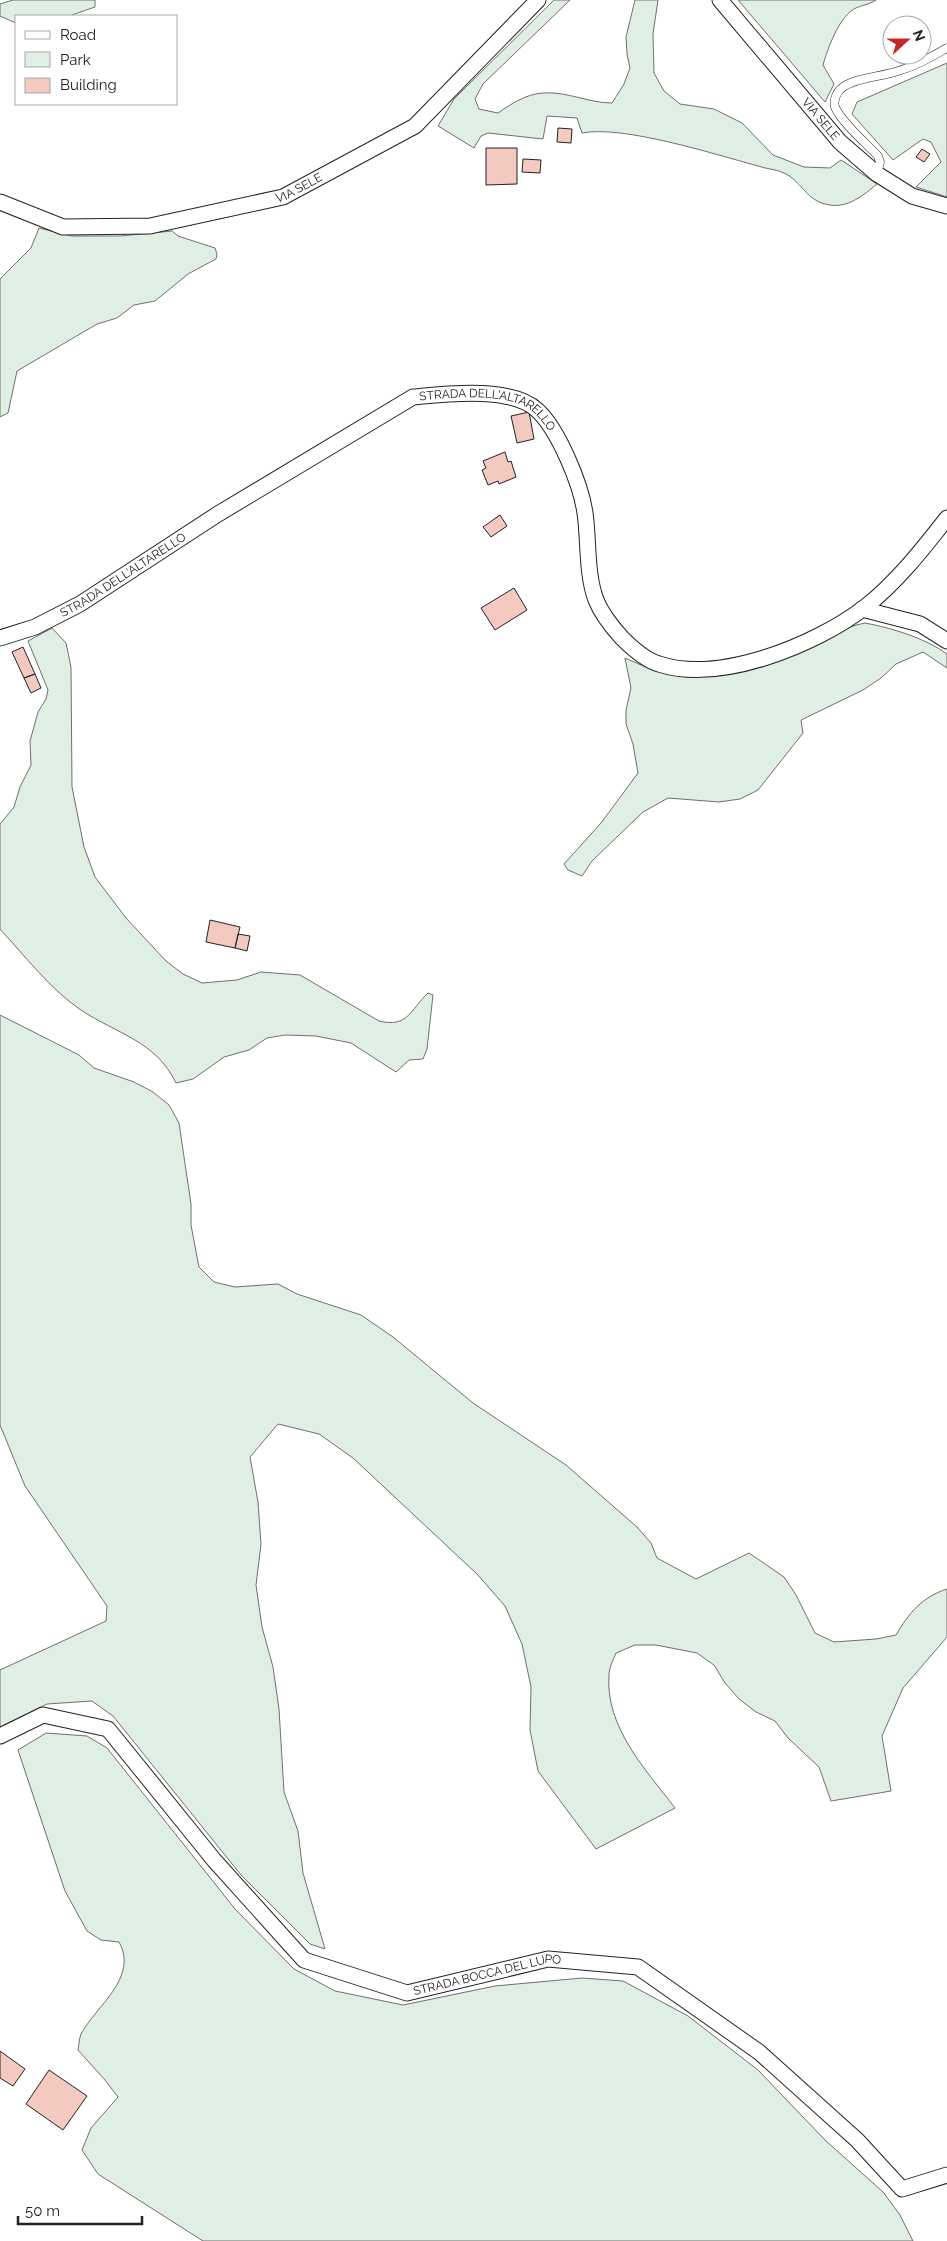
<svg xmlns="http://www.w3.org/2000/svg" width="947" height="2241" font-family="Raleway,sans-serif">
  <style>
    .green { fill: #e0efe3; stroke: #6f6f6f }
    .building { fill: #f3c9c0; stroke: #222 }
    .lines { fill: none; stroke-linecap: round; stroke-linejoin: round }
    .lane-casing { stroke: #222; stroke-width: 9 }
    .street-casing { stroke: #222; stroke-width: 17 }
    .lane { stroke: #fff; stroke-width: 8 }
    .street { stroke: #fff; stroke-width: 15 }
    .labels { text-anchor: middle; stroke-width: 4; stroke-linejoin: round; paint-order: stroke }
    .street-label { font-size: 12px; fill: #222; stroke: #fff }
  </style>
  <rect width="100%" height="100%" fill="#fff"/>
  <path class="green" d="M13,0h82v7l-26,9h-53v7l-16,-7v-12z
    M554,0h16l-87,84 -8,15 4,10 19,4c13,-9 28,-19 45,-20 23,-2 46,10 69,10l12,-19 6,-16 -3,-14 -1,-17 9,-37h23l-5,34 1,39 10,18 16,13 34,5 28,14 31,32 31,12 26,1 11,-8 36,24c-13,11 -29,24 -47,21 -24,-3 -28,-24 -46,-32 -8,-4 -18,-4 -26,-7 -44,-12 -135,-41 -176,-33l-5,-15 -30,-2 -4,23 -55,-6 -7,3 -7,12 -36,-22 16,-27z
    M738,0h138c-7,5 -15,5 -22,9 -16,10 -26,39 -31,56l11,19 -9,18z
    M947,63v134l-31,-10 25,-25 -10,-20 -8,-3 -30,21 -41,-46 5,-12z
    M39,228l33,8h48l52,-5 6,5 37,12 2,6 -1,5 -28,15 -33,27 -21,4 -17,13 -20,6 -80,47 -9,42 -8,4v-138l31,-31z
    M865,623c27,5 60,15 82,31v14l-24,-16 -27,12 -15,14 -18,12 -62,30 2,13 -45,57 -18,9 -21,3 -51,-4 -25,14 -51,49 -10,15 -14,-6 -4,-6 37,-41 37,-50 -5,-29 -7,-20v-14l5,-22 -6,-30c16,7 33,15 51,17 43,5 88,-7 127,-24 21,-10 39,-24 62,-28z
    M52,628l14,15 5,24 1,120 12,60 11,30 31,41 40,43 17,13 19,9 35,-3 24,-8 39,3 79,46c29,7 31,-11 49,-28l5,2 -6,54 -4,10 -14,1 -13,12 -45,-29 -35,-7 -31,-1 -18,3 -18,12 -25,7 -31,22 -17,4c-20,-42 -59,-49 -95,-73 -29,-19 -57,-55 -81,-81v-105l14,-17 6,-20 11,-22 -1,-24 8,-29 8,-13 2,-9 -20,-49z
    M0,1015l79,40 15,13 40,14 19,10 16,13 10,18 12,81v21l8,42 15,15 21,5 43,-3 19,10 64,21 32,22 80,66 93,62 71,62 14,16 6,15 39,21 53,-26 35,24 12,18 19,38 19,9 42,-3 20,-4c13,-22 26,-38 51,-46v48l-44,51 -21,48 9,55 -60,10 -12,-34 -31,-29 -13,-17 -19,-9 -17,-13 -14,-16 -11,-18 -17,-12 -41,-8h-21l-19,8c-3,7 -7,15 -7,22 -4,52 37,95 66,133l-79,41 -58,-78 -8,-41 1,-43 -9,-43 -17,-38 -28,-32 -124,-116 -34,-24 -41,-10 -28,33 8,45 3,42 -5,41 6,42 11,40 6,42 5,83 14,39 5,42 22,76 -15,-5 -69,-69 -128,-159 -21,-15 -45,3 -47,23v-57l106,-49 1,-15 -82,-120 -25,-61z
    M46,1733l41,3 20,12 128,161 59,60 41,22 68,14 92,-19 87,-8 41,3 65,35 70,54 67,70 58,52 17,23 13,26h-710l-105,-67 -16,-24 9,-22 27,-31 -13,-17 -27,-30c1,-5 1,-11 3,-16 14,-27 58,-56 38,-92l-18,-2 -14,-9 -22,-40 -47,-141z"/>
  <path class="building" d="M558,128l14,1 -1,14 -14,-1z
    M486,148h31v36l-31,1z
    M922,149l8,5 -6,8 -8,-5z
    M523,159l18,1 -1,13 -18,-1z
    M529,412l5,27 -17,4 -6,-27z
    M505,452l3,10 3,-1 5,16 -17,7 -1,-3 -10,4 -6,-15 4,-2 -3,-7z
    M500,515l7,11 -16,11 -8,-10z
    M514,588l13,22 -32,20 -14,-22z
    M23,647l12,27 -11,4 -12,-26z
    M35,674l6,14 -10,5 -7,-15z
    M210,920l30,7 -5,21 -29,-6z
    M238,934l12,2 -3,15 -12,-3z
    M0,2051l25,18 -12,17 -13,-8z
    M49,2070l38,26 -24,34 -37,-26z"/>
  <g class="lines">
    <g class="lane-casing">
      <path id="lane" d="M877,174l3,-12 -2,-6c-11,-12 -37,-34 -43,-49 -2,-7 2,-16 8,-20 15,-10 38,-10 55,-16 18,-5 33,-14 49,-23"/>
    </g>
    <g class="street-casing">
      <g id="street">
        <path id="s1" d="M720,0l120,142 37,32 35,22 35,10"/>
        <path id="s2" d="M0,202l63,25 87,-1 133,-29 132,-71 123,-126"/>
        <path d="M862,609l58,15 27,17"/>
        <path id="s3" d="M0,638l35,-11 45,-23 138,-90 195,-117c33,-3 98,-11 124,13 21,19 44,74 48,103 4,28 1,60 11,87 6,15 16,27 26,38 10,10 23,22 37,26 61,20 156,-19 205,-56 32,-25 58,-58 83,-90"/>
        <path id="s4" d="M0,1736l43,-21 65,14 106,131 90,100 103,33 141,-34 90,8 121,85 98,88 45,49 45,-14"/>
      </g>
    </g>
    <use href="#lane" class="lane"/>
    <use href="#street" class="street"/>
  </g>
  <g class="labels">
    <g class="street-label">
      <text dy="4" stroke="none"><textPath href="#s1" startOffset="156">VIA SELE</textPath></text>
      <text dy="4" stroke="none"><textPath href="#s2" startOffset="309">VIA SELE</textPath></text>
      <text dy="4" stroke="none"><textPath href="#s3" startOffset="559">STRADA DELL'ALTARELLO</textPath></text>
      <text dy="4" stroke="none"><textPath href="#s3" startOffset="139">STRADA DELL'ALTARELLO</textPath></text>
      <text dy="4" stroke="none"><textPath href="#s4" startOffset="608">STRADA BOCCA DEL LUPO</textPath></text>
    </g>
  </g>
  <rect x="15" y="15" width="162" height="90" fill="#ffffff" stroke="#a7a7a7"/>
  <rect x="25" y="31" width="25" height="8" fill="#ffffff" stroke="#a7a7a7"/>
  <text x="60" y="40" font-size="15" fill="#222222">Road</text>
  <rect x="25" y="52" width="25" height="15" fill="#e0efe3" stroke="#a7a7a7"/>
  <text x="60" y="65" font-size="15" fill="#222222">Park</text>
  <rect x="25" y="78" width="25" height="15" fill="#f3c9c0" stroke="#a7a7a7"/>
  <text x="60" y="90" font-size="15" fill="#222222">Building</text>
  <g transform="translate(907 40) rotate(69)"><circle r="24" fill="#ffffff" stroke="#a7a7a7"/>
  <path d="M0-4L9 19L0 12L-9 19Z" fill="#c62828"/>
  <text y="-8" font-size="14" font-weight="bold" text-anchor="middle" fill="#222222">N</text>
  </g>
  <path d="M18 2216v8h124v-8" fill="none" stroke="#222222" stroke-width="2.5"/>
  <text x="25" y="2216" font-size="15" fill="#222222" stroke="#ffffff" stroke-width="4" paint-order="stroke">50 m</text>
</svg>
